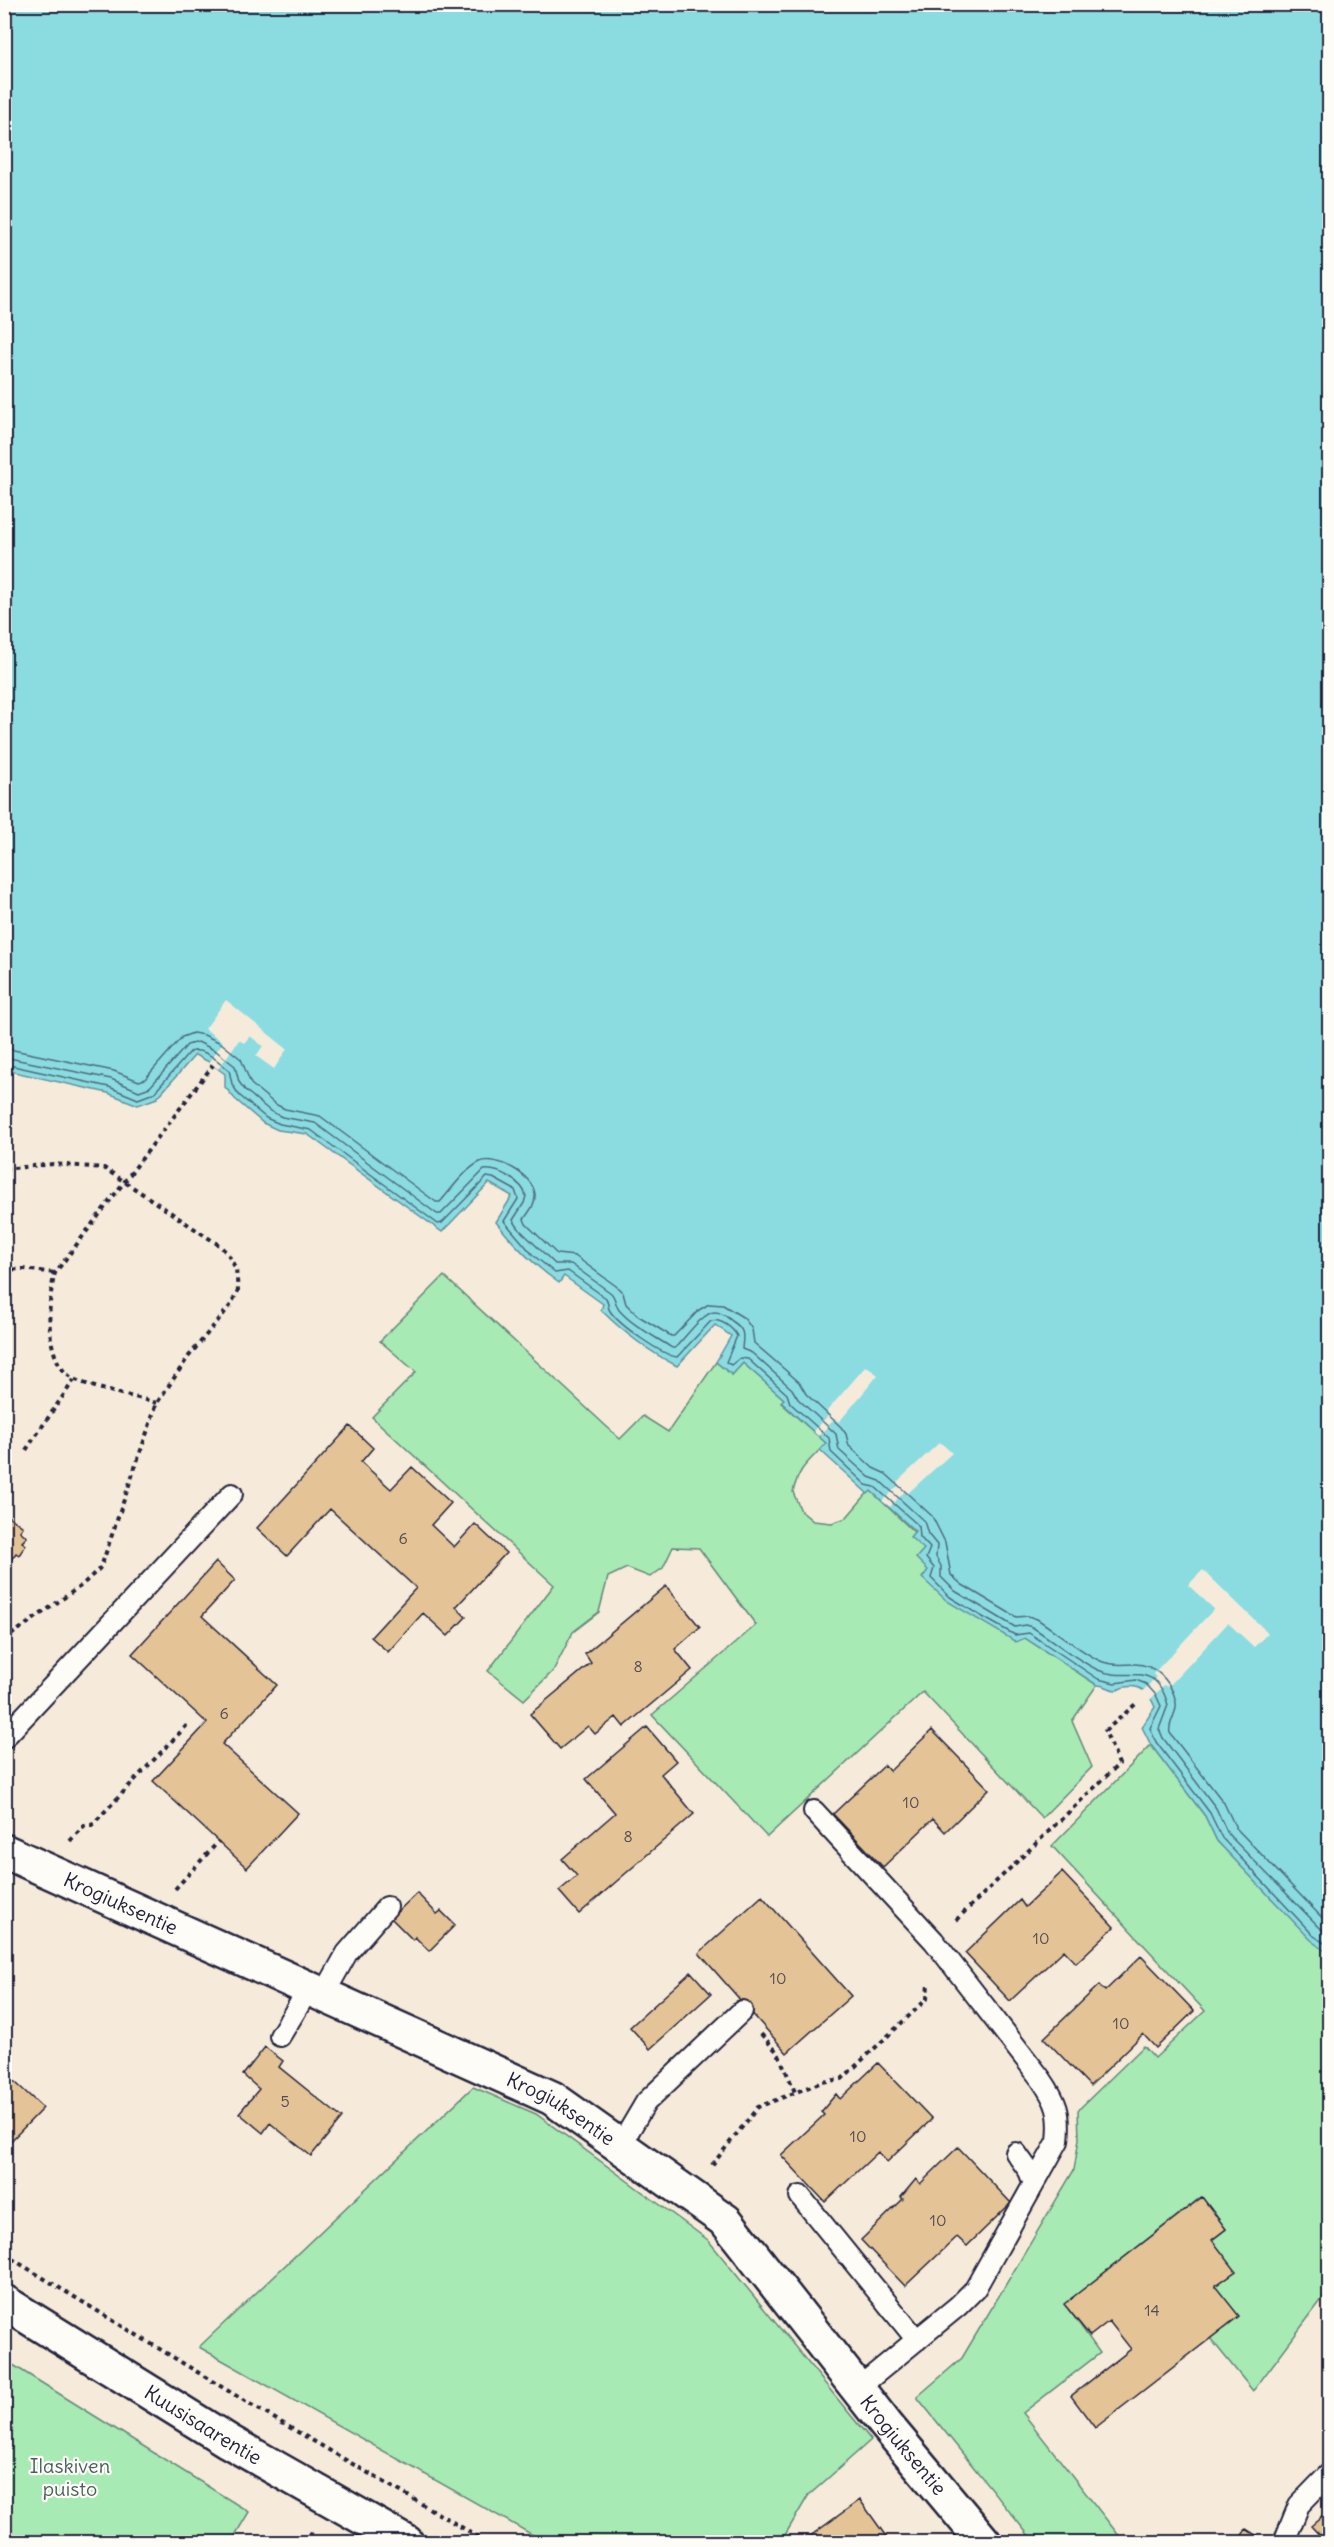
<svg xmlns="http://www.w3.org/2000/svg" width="1334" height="2547" font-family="Delius,sans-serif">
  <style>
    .green { fill: #a7eab4; stroke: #648678; stroke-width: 1.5 }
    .water { fill: #8bdce1; stroke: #61929f; stroke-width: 1.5 }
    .pier { fill: #f6ebda }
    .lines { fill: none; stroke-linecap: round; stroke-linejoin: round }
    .shore { stroke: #4c6c7d; stroke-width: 1.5 }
    .building { fill: #e4c497; stroke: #22223b; stroke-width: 1.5 }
    .lane-casing { stroke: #22223b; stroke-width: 24 }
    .street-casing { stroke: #22223b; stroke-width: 38 }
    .secondary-casing { stroke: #22223b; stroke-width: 38 }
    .path { stroke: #22223b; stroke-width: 4; stroke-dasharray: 4.5 4.5; stroke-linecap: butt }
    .lane { stroke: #fdfcf7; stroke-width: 20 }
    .street { stroke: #fdfcf7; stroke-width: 33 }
    .secondary { stroke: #fdfcf7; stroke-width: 33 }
    .labels { text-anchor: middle; stroke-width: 4.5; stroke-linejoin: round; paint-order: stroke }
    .number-label { font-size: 16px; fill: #524a52 }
    .street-label { font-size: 20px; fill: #22223b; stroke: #fdfcf7 }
    .park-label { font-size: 20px; fill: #4a5e5f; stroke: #fdfcf7 }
  </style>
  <rect width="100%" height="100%" fill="#f6ebda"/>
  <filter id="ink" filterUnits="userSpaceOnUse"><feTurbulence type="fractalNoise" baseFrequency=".0167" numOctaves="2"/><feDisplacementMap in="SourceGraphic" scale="12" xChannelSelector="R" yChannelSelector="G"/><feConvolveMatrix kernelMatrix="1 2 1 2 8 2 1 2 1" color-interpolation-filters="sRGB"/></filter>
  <g filter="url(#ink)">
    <path class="green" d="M444,1276l176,163 23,-23 25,16 48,-70 16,13 11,-12 41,36 -3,4 45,40c-17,20 -26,21 -33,49l8,19 12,10 19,2 14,-5 24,-28 155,148 72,47 -25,36 20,46 -50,51 -119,-126 -156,145 -115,-122 104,-90 -57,-77 -26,-1 -10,21 -13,9 -23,-9 -19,9 -9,35 -26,20 -20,39 -29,29 -36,-29 66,-86 -182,-168 44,-45 -36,-31z
      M1151,1745l54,71 12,25 110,112h2v337l-76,101 -43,-53 5,-52 20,-15 -23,-31 14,-11 -25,-32 -136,107 35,49 -77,60 101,129h-90l-117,-145 45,-39 112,-188 5,-31 -1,-29 66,-64 11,12 50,-47 -153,-165z
      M473,2087l63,27 172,126 163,200 -63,56 -27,46h-236l-346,-195z
      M5,2360l244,152 -18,30h-226z"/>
    <path class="water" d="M5,5h1324v1948l-18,-13 -94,-99 -12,-25 -54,-71 -9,-18 13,-20c-6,-14 -14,-23 -30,-20 -3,0 -6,3 -9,3 -7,0 -11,-6 -19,-5l-72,-47 -9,4 -69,-41 -25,-23 6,-8 -12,-12 8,-9 -14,-12 5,-6 -44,-40 -3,3 -48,-44 6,-7 -45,-41 3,-3 -41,-36 -11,12 -16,-13 15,-26 -16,-11 -38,41c-29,-15 -53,-33 -76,-56l2,-6 -39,-28 -5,7c-24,-17 -45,-38 -63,-61l16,-26 -23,-13 -47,49 -135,-98 -29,-4 -15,-7 -28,-24 -10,-12v-13l-16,-12 -14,-7 -38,43 -19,7 -30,-12 -103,-23z"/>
    <path class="pier" d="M226,1000l61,49 -13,20 -18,-13 7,-10 -13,-10 -6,7 -5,-3 -21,29 -9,-7 14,-20 -18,-13z
      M866,1366l12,9 -39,47 -4,-3 -17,17 -5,-5 16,-16 -2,-4z
      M940,1442l12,11 -45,41 -3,-2 -14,15 -8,-6 17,-16 -2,-3z
      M1203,1570l65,63 -14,14 -26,-24 -60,64 -4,-2 -15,16 -7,-9 14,-15 -3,-3 61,-65 -26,-24z"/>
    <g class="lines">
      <path class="shore" d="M4,1048l110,23 25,10 6,-2 37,-42 11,-4 11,2 17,8 20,16 10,25 24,20 10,5 35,7 116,86h4c11,-12 25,-33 40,-40 17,-7 53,13 55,32 1,10 -6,18 -11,25l2,5 31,30 18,2 41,30 7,7 3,11 11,11 34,21h3l25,-26 10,-6 14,1 21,13 8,11 2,14 45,39 7,12 35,33 5,7 3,12 24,22 13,6 46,42 13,26 6,33 10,9 55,33 12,-1 9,3c16,10 51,38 66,43 12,4 21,2 32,2 20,0 35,17 40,34 5,14 -8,24 -5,35l54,70 12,25 94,98
        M4,1057l107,22 28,12 11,-4 37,-42 11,-3 18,9 19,15 4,16 6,8 25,21 12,6 33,6 122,91h4l43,-44c14,-2 39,12 42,26l-2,7 -11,17 7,10 35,34h16l40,29c5,5 4,12 8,17 14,16 35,26 53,38h3c9,-9 28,-36 40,-36 7,0 12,5 17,9 14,9 11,14 10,28l10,4 40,36 6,10 38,35 3,16 30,27 11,4 44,40 4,13 9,11 -1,12 5,9v11l14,14 60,36 10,-2 7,2c22,14 43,32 66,43 29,13 57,-12 70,35l-9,24 4,9 53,70 12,26 102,104
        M4,1064l105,23 29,12 16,-6 36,-41c13,-6 29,10 39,18l3,14 7,11 27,23 14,6 31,6 127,94 4,-1 45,-46 6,1 22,12 3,9 -14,22 29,34 22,18 13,-2 38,27c3,5 1,9 4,13 9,14 52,44 67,46l34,-36c9,-3 22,7 26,15l-11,26 5,3 9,-7 8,1 39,35 3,9 39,35 2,14 35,33 9,2 44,39 1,11 10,11 -4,10 8,10 -3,10 19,19 31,19 34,19 14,-2 69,46 17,4 21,-3 10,4 10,11 5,11 -11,22 6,14 54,71 12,25 92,98 16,11"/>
    </g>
    <path class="building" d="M350,1426l23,22 -12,14 30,27 21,-22 39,36 -20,22 23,22 21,-23 31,29 -50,54 10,10 -18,19 -25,-23 -35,39 -17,-15 45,-49 -86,-79 -43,47 -30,-28z
      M4,1513l19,14 -3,4 7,6 -5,5 4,3 -7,10 -3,-2 -12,16z
      M216,1562l19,18 -33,36 75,69 -55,59 76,69 -51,55 -94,-87 54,-58 -75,-69z
      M666,1586l34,41 -25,22 17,21 -68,57 -8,-10 -21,17 -7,-8 -28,23 -30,-35 61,-51 -6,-9z
      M647,1727l29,34 -15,13 33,40 -115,100 -20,-23 18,-15 -15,-17 53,-46 -29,-34z
      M932,1730l57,59 -44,43 -12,-13 -50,48 -50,-53 52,-49 5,6z
      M1062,1872l52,55 -38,36 -12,-13 -54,51 -45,-48 55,-53 5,7z
      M417,1893l20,21 4,-3 14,14 -26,26 -14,-14 -2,3 -22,-22z
      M762,1896l89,100 -64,57 -88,-100z
      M1141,1956l53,55 -38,37 -13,-14 -53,52 -46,-48 55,-53 6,6z
      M691,1972l20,22 -61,55 -20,-22z
      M265,2047l18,14 -4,6 63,51 -31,38 -41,-33 -7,10 -24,-20 20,-24 -16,-14z
      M878,2063l54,56 -45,43 -9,-10 -53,50 -44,-47 43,-40 -3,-3 15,-18 4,5z
      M4,2072l39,36 -39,40z
      M958,2147l53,56 -44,43 -10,-9 -52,49 -44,-46 42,-41 -2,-2 15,-18 4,5z
      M1202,2197l24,32 -14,11 24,31 -21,15 24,30 -144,112 -24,-32 60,-47 -22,-28 -19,15 -26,-32z
      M860,2500l30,42h-78l-3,-5z
      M1330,2510v32h-4l-15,-16z
      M1246,2529l19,12 -1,1h-26z"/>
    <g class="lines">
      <g class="lane-casing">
        <path id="lane" d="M4,1738l228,-244
          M814,1811l120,130 107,138c16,23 20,34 17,62l-83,148 -17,17 -100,82
          M324,1994l23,-41 40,-46
          M280,2036l30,-49
          M620,2146l26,-44 96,-91
          M1016,2153l13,18 5,13
          M800,2196l117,144
          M1284,2542l15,-37 31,-32"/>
      </g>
      <g class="street-casing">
        <g id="street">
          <path id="s1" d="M4,1851l548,247 174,123 160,204 98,117"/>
        </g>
      </g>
      <g class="secondary-casing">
        <g id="secondary">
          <path id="s2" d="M4,2302l224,139 178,101"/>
        </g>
      </g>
      <path class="path" d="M4,1169l49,-5 51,4 115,77 9,9 8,15 2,22 -8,15 -41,50 -32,47 -56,164 -19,18 -78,55
        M4,1270l20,-1 31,4
        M157,1403c-24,-7 -59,-13 -81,-23 -33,-14 -29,-79 -21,-107l158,-208
        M26,1450l48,-70
        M70,1841l15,-16h7l95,-100
        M175,1889l44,-48
        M956,1920l163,-156 -14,-33 33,-29
        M761,2034l17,19 17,39
        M712,2165l46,-58 64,-25 20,-3 85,-80 1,-16
        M4,2254l249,152 234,136
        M304,2542l8,-10"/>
      <use href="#lane" class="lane"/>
      <use href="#street" class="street"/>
      <use href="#secondary" class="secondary"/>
    </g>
  </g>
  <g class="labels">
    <g class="number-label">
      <text x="403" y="1544">6</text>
      <text x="638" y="1672">8</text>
      <text x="224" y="1719">6</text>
      <text x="911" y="1808">10</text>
      <text x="628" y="1842">8</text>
      <text x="1041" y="1944">10</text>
      <text x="778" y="1984">10</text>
      <text x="1121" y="2029">10</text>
      <text x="285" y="2107">5</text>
      <text x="858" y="2142">10</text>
      <text x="938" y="2226">10</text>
      <text x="1152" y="2316">14</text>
    </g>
    <g class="street-label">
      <text dy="7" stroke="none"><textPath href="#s1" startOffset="128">Krogiuksentie</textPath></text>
      <text dy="7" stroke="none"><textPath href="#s1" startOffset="614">Krogiuksentie</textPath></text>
      <text dy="7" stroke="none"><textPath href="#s2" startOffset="234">Kuusisaarentie</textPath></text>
      <text dy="7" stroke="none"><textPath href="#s1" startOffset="1100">Krogiuksentie</textPath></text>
    </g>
    <g class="park-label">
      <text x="70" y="2473">Ilaskiven<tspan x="70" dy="23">puisto</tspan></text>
    </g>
  </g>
  <rect width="1334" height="2547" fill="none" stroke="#fdfcf7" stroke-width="24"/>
  <rect x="12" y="12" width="1310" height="2523" fill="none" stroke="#22223b" stroke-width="2" filter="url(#ink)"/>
</svg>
